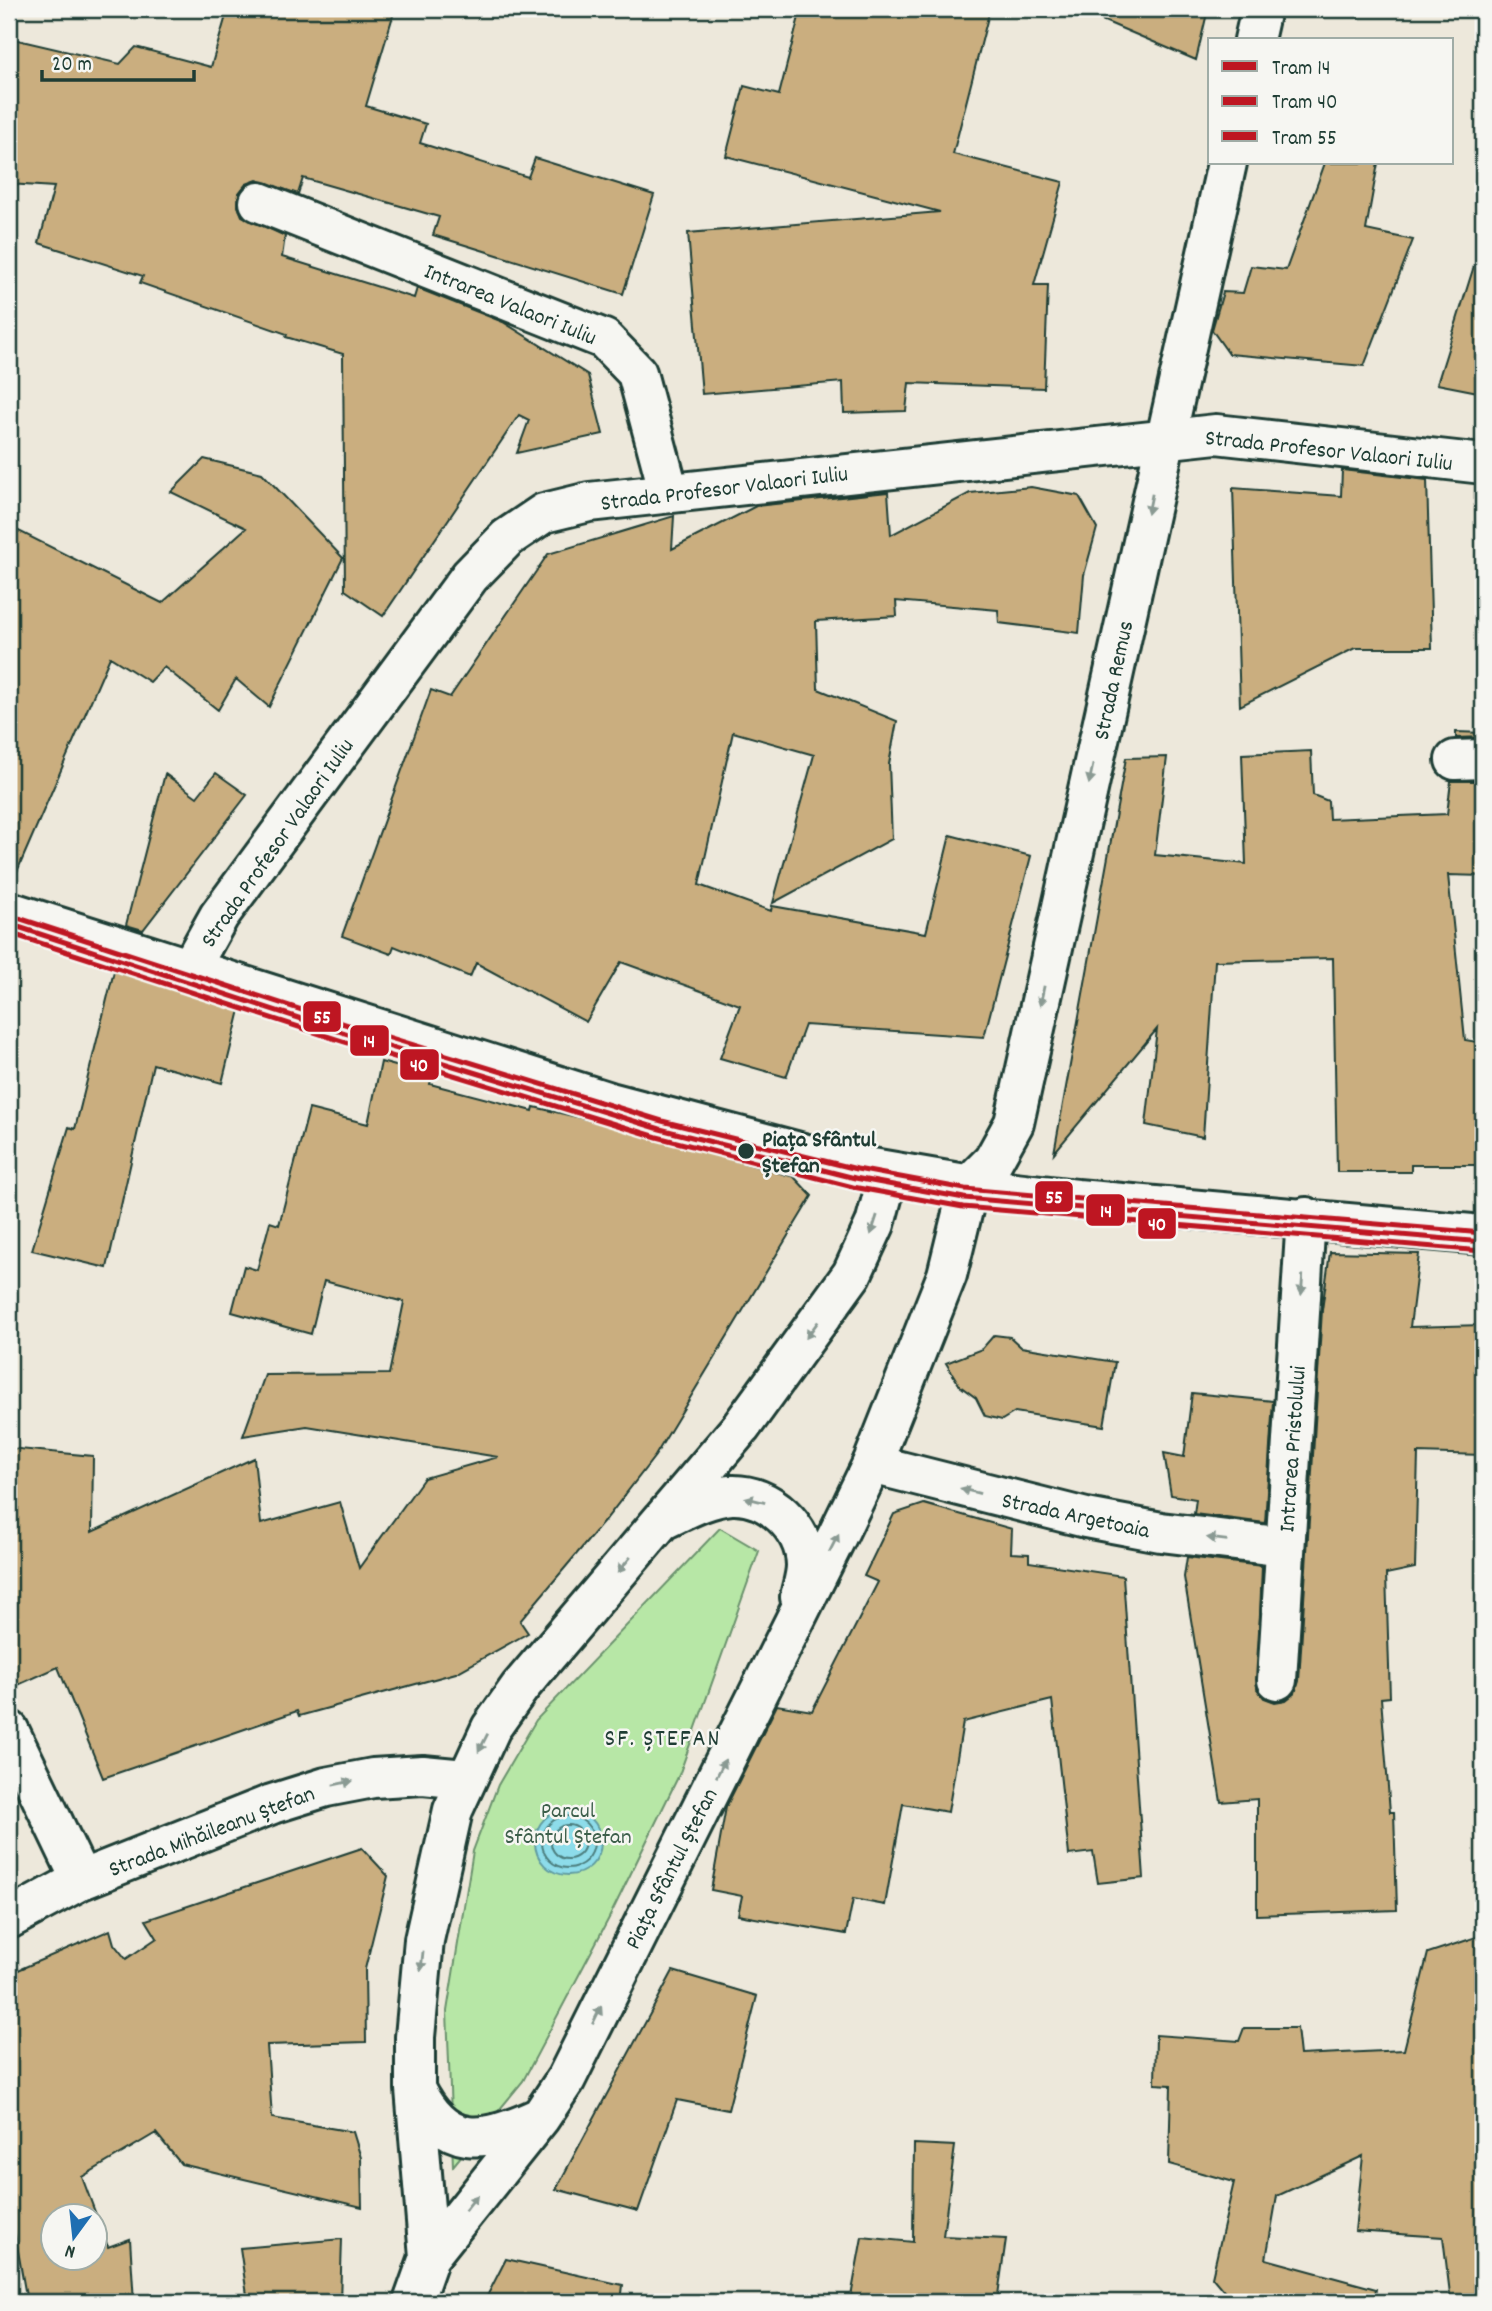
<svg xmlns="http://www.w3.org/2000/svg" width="1492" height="2311" font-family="Dekko,sans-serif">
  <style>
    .green { fill: #b7e7a6; stroke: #6b926d; stroke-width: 2 }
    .water { fill: #8ddcea; stroke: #619ca1; stroke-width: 2 }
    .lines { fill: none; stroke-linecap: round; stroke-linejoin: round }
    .shore { stroke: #4b7d7d; stroke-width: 2 }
    .building { fill: #caae7f; stroke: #1f3d34; stroke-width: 2; fill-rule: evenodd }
    .street-casing { stroke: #1f3d34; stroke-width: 44 }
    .secondary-casing { stroke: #1f3d34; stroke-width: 44 }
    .street { stroke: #f6f6f2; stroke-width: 38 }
    .secondary { stroke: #f6f6f2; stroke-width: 38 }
    .tram-1-casing { stroke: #f6f6f2; stroke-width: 10 }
    .tram-2-casing { stroke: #f6f6f2; stroke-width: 10 }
    .tram-3-casing { stroke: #f6f6f2; stroke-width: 10 }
    .tram-1 { stroke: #be1622; stroke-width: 5 }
    .tram-2 { stroke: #be1622; stroke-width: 5 }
    .tram-3 { stroke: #be1622; stroke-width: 5 }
    .oneway { fill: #8a9a93 }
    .stop-dot { fill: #1f3d34; stroke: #f6f6f2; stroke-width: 2.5 }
    .labels { text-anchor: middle; stroke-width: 5; stroke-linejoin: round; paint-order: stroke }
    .street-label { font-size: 23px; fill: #1f3d34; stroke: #f6f6f2 }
    .stop-label { font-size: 23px; font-weight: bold; fill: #1f3d34; stroke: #f6f6f2; text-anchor: start }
    .park-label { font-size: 23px; fill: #3d5f4b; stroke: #f6f6f2 }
    .neighbourhood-label { font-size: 24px; letter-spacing: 2px; fill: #1f3d34; stroke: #f6f6f2 }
    .line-badge { stroke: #f6f6f2; stroke-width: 2.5 }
    .badge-label { font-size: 19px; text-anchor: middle; font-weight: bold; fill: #fff }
  </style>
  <rect width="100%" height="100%" fill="#ede8db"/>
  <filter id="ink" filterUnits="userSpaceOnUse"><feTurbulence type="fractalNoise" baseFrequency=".0143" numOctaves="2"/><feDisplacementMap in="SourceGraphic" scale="14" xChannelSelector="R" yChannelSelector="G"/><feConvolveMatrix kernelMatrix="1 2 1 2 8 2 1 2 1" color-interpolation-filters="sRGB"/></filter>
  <g filter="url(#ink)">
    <path class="green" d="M720,1528l39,23 -80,224 -70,143 -86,163 -70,85 -6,-155 26,-160 25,-66 38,-65z"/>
    <path class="water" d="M535 1842a33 33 0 1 1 66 0a33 33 0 1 1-66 0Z"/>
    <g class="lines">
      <path class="shore" d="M542 1842a26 26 0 1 1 52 0a26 26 0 1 1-52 0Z
        M551 1842a17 17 0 1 1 34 0a17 17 0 1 1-34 0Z"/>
    </g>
    <path class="building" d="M228,9h167l-29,97 60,18 -6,19 108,34 7,-19 119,37 -31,99 -190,-59 6,-18 -136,-39 -5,16 -41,-14 -11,4 -7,9 -1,13 4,10 43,20 -3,21 132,41 3,-10 86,34 85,53 15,59 -86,19 12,-33 -10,-5 -136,201 -38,-26 -2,-236 -57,-17 1,-3 -147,-51 3,-7 -104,-33 15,-56 -45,-3v-146l111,26 16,-17 75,20z
      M801,9h189l-37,145 110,28 -29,103h14l-4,103 -135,-5 -3,28 -62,2 -1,-31 -141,12 -14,-161 252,-21 -214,-56 18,-70 35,9z
      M1076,9h132l-12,51z
      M1325,163h53l-12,67 47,10 -49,126 -135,-12 -17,-24 11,-38 20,1 8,-27 35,4z
      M1474,266l9,2v125l-46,-9z
      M204,459l58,14 81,85 -74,149 -33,-28 -18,31 -54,-43 -14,15 -40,-25 -101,233v-364l153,77 84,-75 -75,-36z
      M1342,470l85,10 5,168h-77l-115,58 -7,-218 108,8z
      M1031,487l48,9 18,32 -13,47 -5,58 -80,-10 -1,-13 -102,-9 1,15 -81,5 2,68 79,32 -8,43 3,75 -119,64 41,-148 -81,-23 -34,153 72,26 1,-5 154,27 24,-98 81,21 -47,181 -179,-12 -19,52 -66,-19 20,-53 -119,-43 -35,60 -110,-59 -6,14 -76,-31 -3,8 -49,-18 89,-246 19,7 98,-143 126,-38 -2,33 84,-43 132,-14 3,43 79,-42z
      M1456,732l27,1v4l-27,1z
      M1311,751l2,44 15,6 1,18 118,-5 4,-33h32v95l-35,-1 17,165 18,3v122h-72v7h-74l-4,-214 -118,3 -12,176 -57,-12 11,-96 -103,124 72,-395 41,-1 -12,98 91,9 -4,-110z
      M216,773l31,22 -104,135 -17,-5 39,-151 32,23z
      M114,971l126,39 -18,73 -69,-19 -46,204 -75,-18 37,-123 6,2z
      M381,1062l51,14 -2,8 103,27 1,-4 47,11 213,59 18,19 -157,260 -48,62 -87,103 8,12 -72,40 -157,43 -2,-5 -194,67 -45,-111 -49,22v-241l84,8 -1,76 162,-74 7,66 79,-22 19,66 65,-90 74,-21 -191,-31 -64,10 22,-61 124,-1 15,-72 -80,-21 -13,53 -79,-22 12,-46 13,4 13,-48 9,3 30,-116 59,15z
      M1330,1252l89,2 -9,73 73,-2v130l-65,-2 -3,115 -29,6 4,123 -9,1 9,114h4l3,98 -140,5v-116l-36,3 -37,-225 3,-20 75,9 -5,123 7,9 11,4 11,-2 9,-7 4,-12 23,-371z
      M994,1335l16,2 11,10 94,15 -11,64 -89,-14 -13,8 -17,-4 -9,-18 -16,-12 -14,-23 36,-14z
      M1192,1393l81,8 -8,122 -71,-9 2,-15 -25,-4 -7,-42 20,4z
      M924,1504l88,25 -1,24 18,1v8l94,14 21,302 -46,5 -5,-31 -24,3 -17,-155 -89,22 -15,90 -45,-8 -18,101 -32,-6 -7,35 -108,-19 4,-19 -31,-6 15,-83 51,-102 35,6 66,-129 -14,-6 30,-62z
      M362,1848l26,28 -23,93 1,73 -99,3 5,73 81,14 8,26 1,49 -181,-43 -25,-31 -74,44 26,70 22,-8 4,63h-107l-18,-103v-225l101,-44 4,14 12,15 31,-21 -11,-18zM52,2216h42v42h-42z
      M1483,1935v367h-32l-8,-65 -88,-6 8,-75 -86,40 -11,63 110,30 -2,13h-141l-21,-25 22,-95 -65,-18 2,-79 -16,-1 1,-49 83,6 5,-13h53l3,27 104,-5 24,-97z
      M673,1971l84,25 -29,114 -51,-10 -39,111 -82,-22z
      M914,2144l41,2 -12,90 63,3 -9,63h-147l12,-65 51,5z
      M342,2239l-2,63h-92l-8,-54z
      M506,2259l117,26 -2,17h-137z"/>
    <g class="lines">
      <g class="street-casing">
        <path id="street" d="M1254,40l7,-31
          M259,202l345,137 33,34 32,120
          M1455,760l28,-1
          M189,970l30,-54 251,-340 37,-38 37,-25 45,-11 627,-68 267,30
          M969,1185l24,-24 21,-38 213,-960
          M872,1464l214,54 75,14 124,15
          M1277,1680l29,-463
          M9,1730l72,150
          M9,1919l72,-39 191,-76 54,-17 47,-9 50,-3 42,4"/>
      </g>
      <g class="secondary-casing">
        <path id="secondary" d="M9,911l601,191 227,60 169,29 71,8 406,36
          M665,1519c21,-10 43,-22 66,-24 38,-2 74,33 75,70 0,11 -4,22 -6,32
          M415,2089c31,62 69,54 123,29
          M429,2257l-14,-168v-52l9,-97 29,-130 38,-82 29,-41 221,-260 111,-153 23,-50 14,-52
          M413,2302l16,-45 111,-139 26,-39 272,-545 34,-70 75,-189 22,-90"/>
      </g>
      <use href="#street" class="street"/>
      <use href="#secondary" class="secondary"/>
      <g class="tram-1-casing">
        <path id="tram-1" d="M9,924l336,109 315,96 195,49 109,20 519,44"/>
      </g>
      <g class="tram-2-casing">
        <path id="tram-2" d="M9,933l333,108 315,96 196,50 110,20 519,44"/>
      </g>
      <g class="tram-3-casing">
        <path id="tram-3" d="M12,916l336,109 314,96 195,48 108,20 518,44"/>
      </g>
      <use href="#tram-1" class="tram-1"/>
      <use href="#tram-2" class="tram-2"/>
      <use href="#tram-3" class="tram-3"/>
    </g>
    <defs><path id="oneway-solid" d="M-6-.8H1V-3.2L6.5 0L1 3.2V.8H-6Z" transform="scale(1.75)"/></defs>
    <g class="oneway">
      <use href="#oneway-solid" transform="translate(1150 504) rotate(102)"/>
      <use href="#oneway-solid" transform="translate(1091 774) rotate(102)"/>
      <use href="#oneway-solid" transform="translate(1042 996) rotate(102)"/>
      <use href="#oneway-solid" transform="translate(874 1225) rotate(108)"/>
      <use href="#oneway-solid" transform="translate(1302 1285) rotate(94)"/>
      <use href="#oneway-solid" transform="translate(812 1330) rotate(126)"/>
      <use href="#oneway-solid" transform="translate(970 1491) rotate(-165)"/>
      <use href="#oneway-solid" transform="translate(755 1500) rotate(-166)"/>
      <use href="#oneway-solid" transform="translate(1217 1539) rotate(-173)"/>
      <use href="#oneway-solid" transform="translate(834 1543) rotate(-63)"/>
      <use href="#oneway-solid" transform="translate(624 1565) rotate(130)"/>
      <use href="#oneway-solid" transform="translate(483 1743) rotate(117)"/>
      <use href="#oneway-solid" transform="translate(721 1768) rotate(-63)"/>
      <use href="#oneway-solid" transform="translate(343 1783) rotate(-11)"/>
      <use href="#oneway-solid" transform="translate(422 1961) rotate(96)"/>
      <use href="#oneway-solid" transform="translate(597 2015) rotate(-64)"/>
      <use href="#oneway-solid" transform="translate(471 2203) rotate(-51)"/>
    </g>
  </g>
  <circle class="stop-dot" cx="746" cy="1151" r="9"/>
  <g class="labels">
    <g class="street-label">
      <text transform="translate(511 303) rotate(22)" y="8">Intrarea Valaori Iuliu</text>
      <text transform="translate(1329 449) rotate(6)" y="8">Strada Profesor Valaori Iuliu</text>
      <text transform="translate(724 487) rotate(-7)" y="8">Strada Profesor Valaori Iuliu</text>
      <text transform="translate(1112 680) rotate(-78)" y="8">Strada Remus</text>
      <text transform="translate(276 842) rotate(-55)" y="8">Strada Profesor Valaori Iuliu</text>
      <text transform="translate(1291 1449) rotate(-86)" y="8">Intrarea Pristolului</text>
      <text transform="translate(1076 1514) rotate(12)" y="8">Strada Argetoaia</text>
      <text transform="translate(211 1830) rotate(-21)" y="8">Strada Mihăileanu Ștefan</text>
      <text transform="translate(670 1868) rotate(-63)" y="8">Piața Sfântul Ștefan</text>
    </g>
    <g class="stop-label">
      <text x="762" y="1146">Piața Sfântul<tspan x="762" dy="26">Ștefan</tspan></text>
    </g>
    <g class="park-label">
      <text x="568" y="1817">Parcul<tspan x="568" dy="26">Sfântul Ștefan</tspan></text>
    </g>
    <g class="neighbourhood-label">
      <text x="663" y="1745">SF. ȘTEFAN</text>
    </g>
  </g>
  <g class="line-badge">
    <rect x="302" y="1000" width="40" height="33" rx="7" fill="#be1622"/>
    <rect x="349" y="1024" width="41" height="33" rx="7" fill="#be1622"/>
    <rect x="399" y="1048" width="41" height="33" rx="7" fill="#be1622"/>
    <rect x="1034" y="1180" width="40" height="33" rx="7" fill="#be1622"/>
    <rect x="1085" y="1193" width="41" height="34" rx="7" fill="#be1622"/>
    <rect x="1137" y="1207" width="40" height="33" rx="7" fill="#be1622"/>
  </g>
  <g class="badge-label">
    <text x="322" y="1023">55</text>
    <text x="369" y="1047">14</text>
    <text x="419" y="1071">40</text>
    <text x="1054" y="1203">55</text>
    <text x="1106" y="1217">14</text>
    <text x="1157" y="1230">40</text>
  </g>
  <rect width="1492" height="2311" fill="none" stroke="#f6f6f2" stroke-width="35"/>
  <rect x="18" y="18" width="1457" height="2276" fill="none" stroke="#1f3d34" stroke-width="2.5" filter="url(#ink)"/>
  <rect x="1208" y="38" width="245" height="126" fill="#f6f6f2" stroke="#a0aca6" stroke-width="2"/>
  <rect x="1222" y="61" width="35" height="10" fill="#be1622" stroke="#a0aca6" stroke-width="2"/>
  <text x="1272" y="74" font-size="21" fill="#1f3d34">Tram 14</text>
  <rect x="1222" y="96" width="35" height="10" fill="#be1622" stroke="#a0aca6" stroke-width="2"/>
  <text x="1272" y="108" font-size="21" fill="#1f3d34">Tram 40</text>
  <rect x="1222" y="131" width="35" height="10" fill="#be1622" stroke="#a0aca6" stroke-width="2"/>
  <text x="1272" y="144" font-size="21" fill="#1f3d34">Tram 55</text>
  <g transform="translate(74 2237) rotate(195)"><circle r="33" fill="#f6f6f2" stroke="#a0aca6" stroke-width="2"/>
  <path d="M0-5L12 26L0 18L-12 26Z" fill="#1f6fb2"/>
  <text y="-10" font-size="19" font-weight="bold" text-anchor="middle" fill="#1f3d34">N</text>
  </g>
  <path d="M42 70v10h152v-10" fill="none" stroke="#1f3d34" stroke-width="3.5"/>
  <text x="52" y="70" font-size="21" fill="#1f3d34" stroke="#f6f6f2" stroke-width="5" paint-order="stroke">20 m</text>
</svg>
